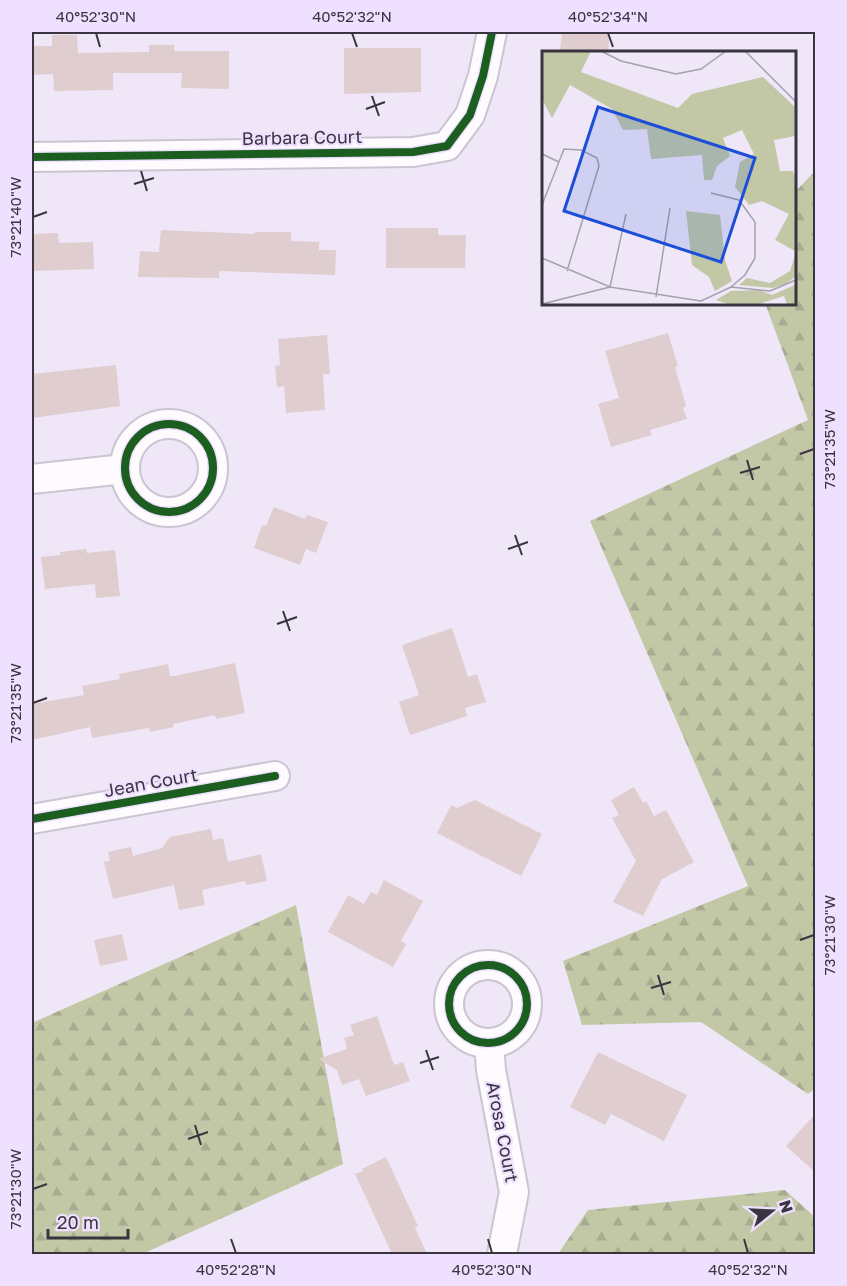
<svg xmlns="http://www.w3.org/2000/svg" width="847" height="1286" font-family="'Golos Text',sans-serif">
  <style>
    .forest { fill: url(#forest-firs) }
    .building { fill: #dfcdcf }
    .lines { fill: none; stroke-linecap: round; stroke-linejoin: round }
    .minor-casing { stroke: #cbc4d1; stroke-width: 32 }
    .minor { stroke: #fdfbfe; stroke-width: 28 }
    .cycleway-casing { stroke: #eee0fe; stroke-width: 11 }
    .cycleway { stroke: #1b5e20; stroke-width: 8 }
    .ticks { fill: none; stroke: #39343f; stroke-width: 2 }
    .labels { text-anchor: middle; stroke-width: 4.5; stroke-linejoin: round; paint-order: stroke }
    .street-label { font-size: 18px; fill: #39343f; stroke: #eee0fe }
    .inset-road { fill: none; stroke: #a69fad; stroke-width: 1.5 }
    .view { fill: #1d4ed8; fill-opacity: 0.15; stroke: #1d4ed8; stroke-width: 3 }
    .inset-edge { fill: none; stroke: #39343f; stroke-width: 3 }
    .neatline { fill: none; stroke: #39343f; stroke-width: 2 }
    .ticks-label { font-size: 15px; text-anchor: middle; fill: #39343f }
  </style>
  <defs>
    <pattern id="forest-firs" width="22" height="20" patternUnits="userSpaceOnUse" patternTransform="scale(1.5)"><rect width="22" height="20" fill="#c2c8a6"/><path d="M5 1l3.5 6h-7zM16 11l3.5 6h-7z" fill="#a7ac90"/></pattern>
  </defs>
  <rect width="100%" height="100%" fill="#efe7f7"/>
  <path class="forest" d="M815,171l1,917 -8,6 -107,-72 -119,3 -19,-64 185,-75 -158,-365 218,-101 -43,-117h29l1,-111z
    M296,905l47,259 -201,90h-110v-231z
    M785,1190l30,27v37h-257l30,-44z"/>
  <path class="building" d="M562,32h48l-2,20h-48z
    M52,35h25l1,18 71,-1v-7h25v6h55v38l-48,-1 1,-15h-69v17l-59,1 -1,-17 -21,1v-29h20z
    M344,48h77v44l-77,2z
    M386,228h52v7h28l-1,33h-79z
    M161,230l94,4v-2h36v9l28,1v8h17l-1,25 -116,-4v7l-81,-1 2,-26 19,1z
    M58,233l1,10 34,-1 1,27 -62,2v-37z
    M668,333l10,33 -3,1 11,39 -3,2 4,11 -37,11 2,5 -41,12 -13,-43 21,-6 -14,-47z
    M327,335l3,39h-7l2,36 -39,3 -2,-27 -7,1 -2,-21 5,-1 -2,-26z
    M116,365l4,41 -88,12v-44z
    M274,507l31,12 2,-4 21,7 -12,31 -10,-4 -6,16 -46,-17 8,-23 4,1z
    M86,549l1,4 28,-3 5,46 -24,2 -1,-14 -50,5 -4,-32 20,-2 -1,-3z
    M452,628l16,49 9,-3 9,28 -21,6 2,8 -57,19 -11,-33 20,-7 -17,-50z
    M235,663l10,50 -29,6 -1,-4 -42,9 1,3 -24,5 -1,-4 -57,10 -2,-11 -58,13v-36l52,-9 -2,-9 38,-7 -1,-5 49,-10 2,12h5z
    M634,787l9,16 3,-2 8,15 12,-6 28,52 -32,17 -19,37 -30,-14 23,-41 -24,-43 7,-3 -8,-15z
    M475,800l67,34 -21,42 -84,-43 14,-28 6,3z
    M211,829l2,11 10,-2 5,24 33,-8 6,27 -21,4 -1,-4 -43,9 3,15 -26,5 -5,-25 -61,14 -9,-37 6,-1 -2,-9 23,-5 2,9 29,-8 8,-11z
    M384,880l39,21 -22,40 5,3 -13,23 -65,-35 20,-37 16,9 7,-12 6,3z
    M122,934l6,26 -28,6 -6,-26z
    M377,1016l17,49 9,-3 7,19 -44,15 -7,-17 -17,6 -5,-15 -19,-11 29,-10 -3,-11 10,-3 -4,-10z
    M598,1052l89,43 -23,46 -53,-27 -6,11 -35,-18z
    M816,1113v60l-30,-27z
    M386,1157l32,69 -3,2 12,26h-35l-37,-80 8,-3 -1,-2z"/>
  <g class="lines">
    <g class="minor-casing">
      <path id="minor" d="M32,157l381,-5 34,-6 23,-31 13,-39 9,-44
        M125 468a44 44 0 1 1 88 0a44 44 0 1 1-88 0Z
        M32,479l92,-10
        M32,819l243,-43
        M449 1004a39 39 0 1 1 78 0a39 39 0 1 1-78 0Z
        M489,1043l2,27 23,122 -12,62"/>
    </g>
    <use href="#minor" class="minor"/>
    <g class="cycleway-casing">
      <path id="cycleway" d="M32,157l381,-5 34,-6 23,-31 13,-39 9,-44
        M125 468a44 44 0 1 1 88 0a44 44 0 1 1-88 0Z
        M32,819l243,-43
        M449 1004a39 39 0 1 1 78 0a39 39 0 1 1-78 0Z"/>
    </g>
    <use href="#cycleway" class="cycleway"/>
  </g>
  <path class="ticks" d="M96,33l4,14M352,33l5,14M608,33l5,14M372,96l7,20M366,109l19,-7M141,171l6,20M134,184l20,-6M33,217l14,-5M800,454l14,-5M747,460l6,20M740,473l20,-6M515,535l7,20M508,549l20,-7M283,611l7,20M277,624l20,-7M33,703l14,-5M800,940l14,-5M658,975l6,20M651,988l20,-6M426,1050l7,20M420,1063l19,-6M195,1125l6,20M188,1139l20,-7M33,1189l14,-5M231,1239l5,14M488,1239l4,14M744,1239l4,14"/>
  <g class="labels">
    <g class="street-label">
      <text transform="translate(302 138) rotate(-1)" y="6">Barbara Court</text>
      <text transform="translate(151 783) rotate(-10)" y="6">Jean Court</text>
      <text transform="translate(502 1132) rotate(79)" y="6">Arosa Court</text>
    </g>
  </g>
  <g transform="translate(542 51)">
    <rect width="254" height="254" fill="#efe7f7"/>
    <path d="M0,0h49l-10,21 97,36 14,-14 71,-17 32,30v29l-21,4 6,31h13l2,5v75l-20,-11 14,-26 -27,-13 -13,4 -14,-18 5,-25 14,-8 -12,-24 -19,8 7,18 -13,10 -5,14h-8l-2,-25 -51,4 -4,-30 -24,1 -11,-21 -42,-24 -18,33 -10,-19zM144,160l34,4 5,45 7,21 -17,10 -6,-14 -17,-12zM253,204v22l-9,7 -13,4 -34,-3 8,-7 23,5 20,-12zM253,234v19h-8l-3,-8 -25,8h-31l-12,-4 15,-9 28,-1 13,5z" fill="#c2c8a6"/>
    <path class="inset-road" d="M59,0l20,10 55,13 25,-5 25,-18M203,0l51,51M0,103l17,8M169,142l28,7 16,22v36l-10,17 -14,12M0,154l22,-56 17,1 16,8 2,8 -32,105M0,207l68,29 16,-73M114,246l14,-89M0,253l68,-17 91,14 30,-14 39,4 26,-11"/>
    <path class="view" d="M56,56l157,51 -34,104 -157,-51z"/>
    <rect width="254" height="254" class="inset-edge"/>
  </g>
  <rect width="847" height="1286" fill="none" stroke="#eee0fe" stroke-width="66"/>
  <g transform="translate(772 1211) rotate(72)" stroke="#eee0fe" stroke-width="4.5" paint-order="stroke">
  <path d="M0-4.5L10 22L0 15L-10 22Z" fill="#39343f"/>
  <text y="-9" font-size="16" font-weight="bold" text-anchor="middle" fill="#39343f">N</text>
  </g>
  <path d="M48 1229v9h80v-9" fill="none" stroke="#39343f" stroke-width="3"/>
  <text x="57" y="1229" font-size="18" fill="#39343f" stroke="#eee0fe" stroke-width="4.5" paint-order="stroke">20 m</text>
  <rect x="33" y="33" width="781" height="1220" class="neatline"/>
  <g class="ticks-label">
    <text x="96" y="22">40°52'30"N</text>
    <text x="352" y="22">40°52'32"N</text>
    <text x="608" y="22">40°52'34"N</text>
    <text transform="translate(16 217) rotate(-90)" y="5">73°21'40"W</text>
    <text transform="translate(830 449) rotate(-90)" y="5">73°21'35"W</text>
    <text transform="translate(16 703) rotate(-90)" y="5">73°21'35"W</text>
    <text transform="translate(830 935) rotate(-90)" y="5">73°21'30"W</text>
    <text transform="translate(16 1189) rotate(-90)" y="5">73°21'30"W</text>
    <text x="236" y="1275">40°52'28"N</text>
    <text x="492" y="1275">40°52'30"N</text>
    <text x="748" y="1275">40°52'32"N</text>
  </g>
</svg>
